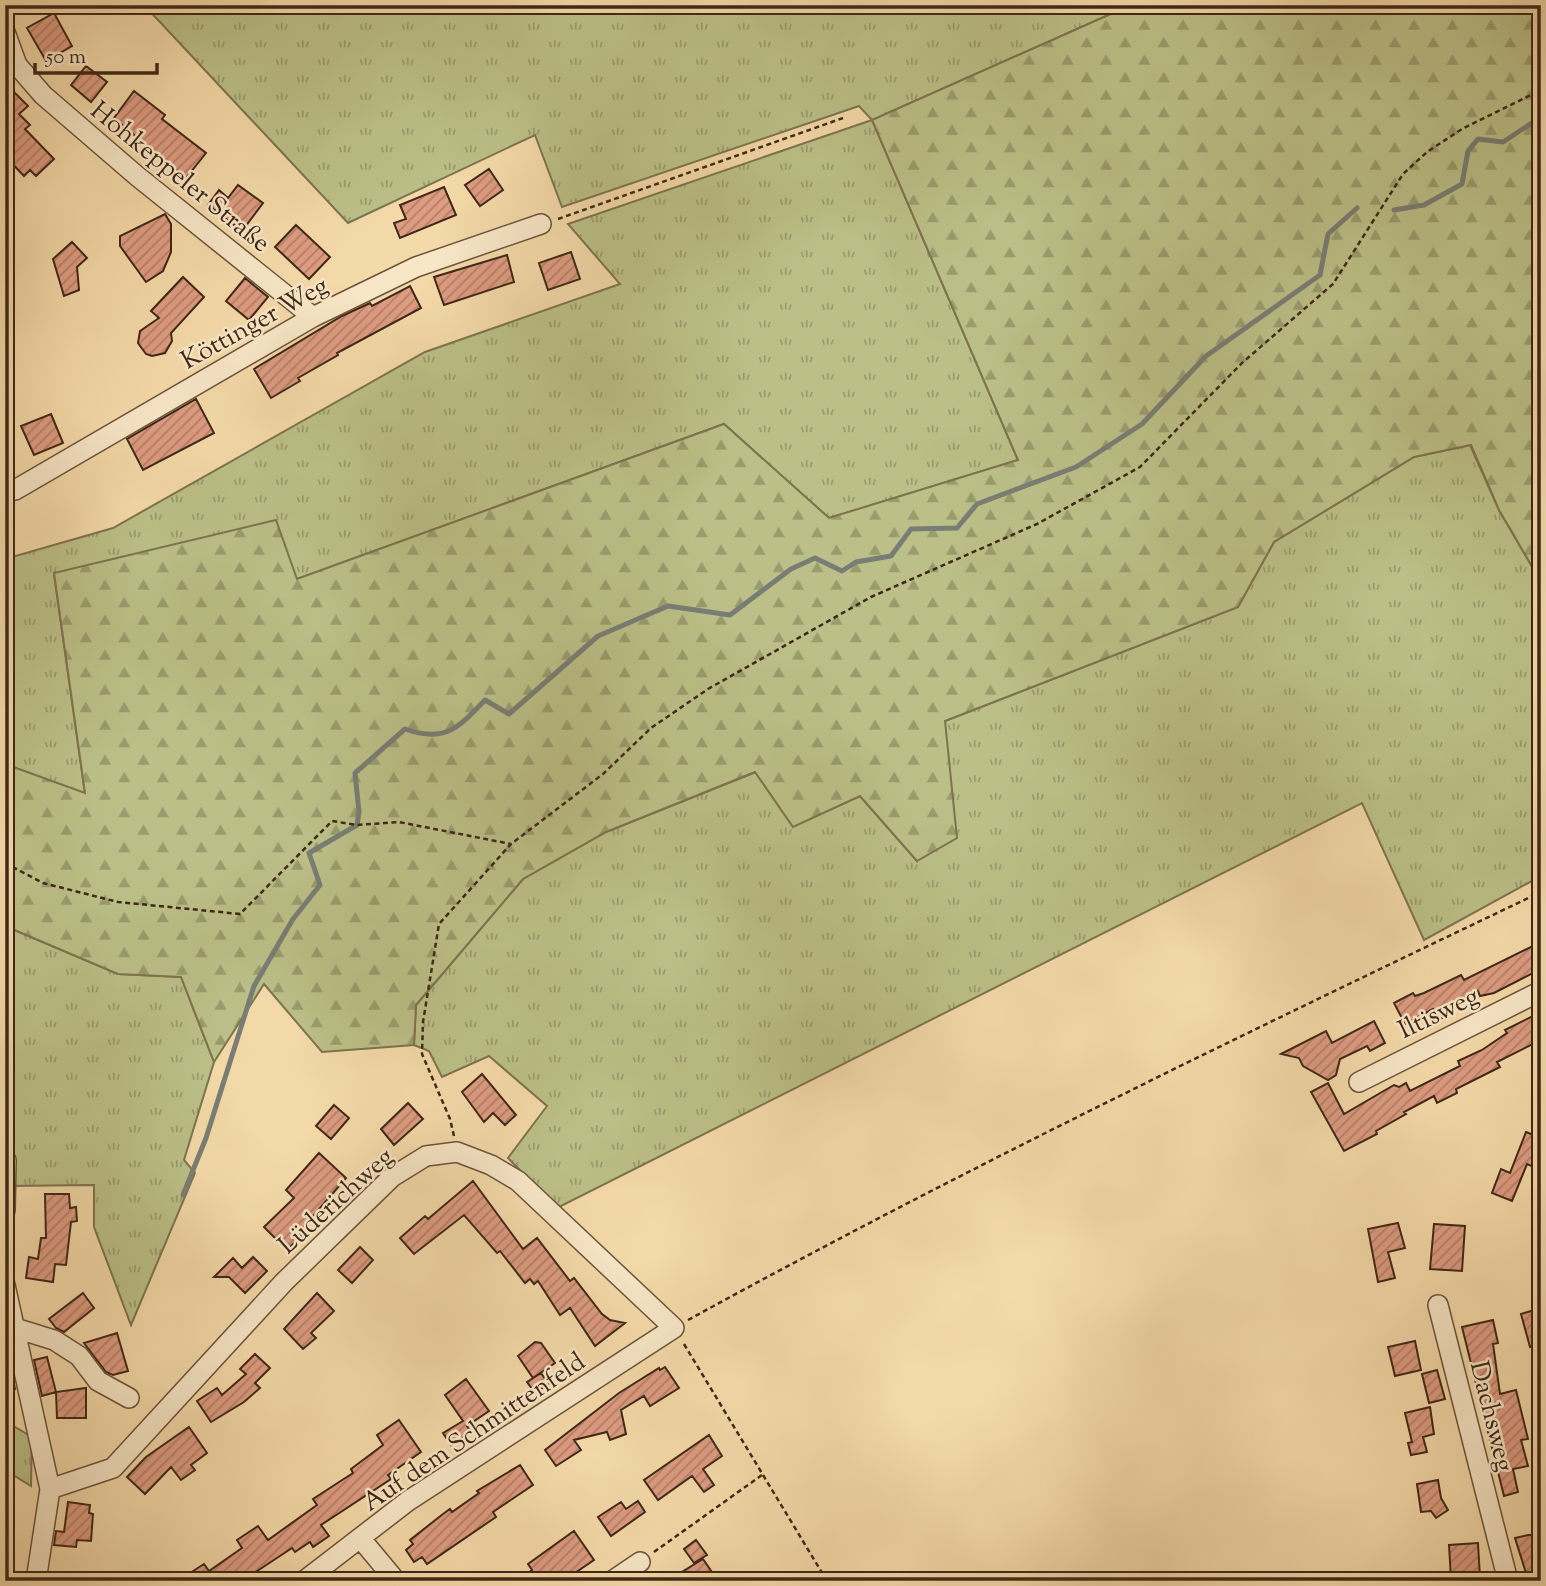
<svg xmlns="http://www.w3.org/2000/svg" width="1546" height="1586" font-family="'Sorts Mill Goudy',serif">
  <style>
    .grass { fill: url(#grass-tufts); stroke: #7e7450; stroke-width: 2 }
    .forest { fill: url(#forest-firs); stroke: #7e7450; stroke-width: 2 }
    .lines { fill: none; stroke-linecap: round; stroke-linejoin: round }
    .stream { stroke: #797e75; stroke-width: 5 }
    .building { fill: url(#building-hatch); stroke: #3f2818; stroke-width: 2 }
    .minor-casing { stroke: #6c543c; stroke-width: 22 }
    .path { stroke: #3f2818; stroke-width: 2.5; stroke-dasharray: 5 3.5; stroke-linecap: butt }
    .minor { stroke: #f8e7c7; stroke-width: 19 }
    .labels { text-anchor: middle; stroke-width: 5; stroke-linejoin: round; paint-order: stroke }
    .street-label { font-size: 26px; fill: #3f2818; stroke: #f8e7c7 }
  </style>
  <defs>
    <pattern id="grass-tufts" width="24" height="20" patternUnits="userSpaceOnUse" patternTransform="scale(1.75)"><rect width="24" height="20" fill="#bcc088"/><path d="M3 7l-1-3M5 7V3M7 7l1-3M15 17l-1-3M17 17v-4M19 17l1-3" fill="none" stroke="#9a9c6e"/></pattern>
    <pattern id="forest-firs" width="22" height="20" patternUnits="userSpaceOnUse" patternTransform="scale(1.75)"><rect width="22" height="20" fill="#bcc088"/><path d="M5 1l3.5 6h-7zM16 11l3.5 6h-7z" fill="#9a9c6e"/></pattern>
    <pattern id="building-hatch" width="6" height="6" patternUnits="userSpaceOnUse" patternTransform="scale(1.75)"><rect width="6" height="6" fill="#de9c81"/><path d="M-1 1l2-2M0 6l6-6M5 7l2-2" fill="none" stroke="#b57f69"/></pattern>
  </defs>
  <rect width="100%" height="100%" fill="#f5daa9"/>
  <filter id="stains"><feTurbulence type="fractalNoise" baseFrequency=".00286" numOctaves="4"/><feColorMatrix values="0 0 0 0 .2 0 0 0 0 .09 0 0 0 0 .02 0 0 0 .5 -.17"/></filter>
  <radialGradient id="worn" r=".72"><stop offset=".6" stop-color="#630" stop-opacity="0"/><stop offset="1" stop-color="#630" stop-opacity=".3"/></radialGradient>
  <path class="grass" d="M144,5h987l-259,115 146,340 -189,58 -105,-94 -427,155 -243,-5 31,220 -80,-30v-205l108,-31 312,-176 195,-68 -52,-60 304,-104 -13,-14 -297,101 -27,-72 -187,88z
    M1470,445l29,65 42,72v294l-117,64 -62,-137 -805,405 -49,-50 39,-52 -58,-50 -47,21 -13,-26 -15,-6 2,-40 107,-126 83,-47 150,-60 37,54 67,-30 57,65 28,-140 293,-114 36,-65 140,-85z
    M5,926l113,48 63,3 33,85 -30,98 11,13 -64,152 -37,-98v-42l-87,1z
    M5,1421l27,16 -1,49 -26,-16z"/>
  <path class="forest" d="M1131,5h410v577l-42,-72 -28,-65 -57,12 -140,85 -36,65 -293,114 12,117 -40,23 -57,-65 -67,31 -38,-55 -149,60 -83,47 -107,126 -2,40 -92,7 -58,-68 -50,78 -33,-85 -63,-3 -113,-48v-162l80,29 -31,-220 222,-53 21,59 427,-155 105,94 189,-58 -146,-340z"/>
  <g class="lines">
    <path class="stream" d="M1394,210l30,-5 38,-21 6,-33 10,-12 25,3 38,-25
      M183,1195l23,-57 48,-152 39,-67 27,-34 -11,-32 48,-28 2,-13 -4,-39 50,-44c40,14 53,-1 80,-29l24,14 89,-78 70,-30 62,9 61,-46 24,-11 27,13 14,-9 35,-6 20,-27 46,-1 20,-24 99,-37 66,-43 64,-68 114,-81 8,-41 29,-26"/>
  </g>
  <path class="building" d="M54,13l18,33 -26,15 -19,-33z
    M86,66l21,16 -16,20 -20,-17z
    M5,83l23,23 -9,8 11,11 -5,4 29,30 -18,17 -6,-6 -6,6 -19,-20z
    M134,91l31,24 -3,4 44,34 -20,25 -72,-60z
    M489,169l14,21 -23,16 -15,-21z
    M238,185l25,18 -21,28 -34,-26 11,-15 9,8z
    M444,187l12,28 -56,23 -6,-15 12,-4 -6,-14z
    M165,214l6,10v28l-8,19 -17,11 -26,-36v-10z
    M296,225l34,32 -21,22 -34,-32z
    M72,242l15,16 -10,9 2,23 -15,6 -11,-37z
    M571,252l9,27 -32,11 -9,-27z
    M507,255l7,27 -70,23 -10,-28z
    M183,277l21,20 -33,36 1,8 -7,12 -13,3 -6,-2 -8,-11 2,-12 19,-13 -8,-7z
    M245,278l23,19 -19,23 -23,-19z
    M410,286l11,22 -84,45 1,2 -40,23 2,3 -29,17 -17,-29 88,-53 28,-13 2,3z
    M196,399l18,34 -71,37 -16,-31z
    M51,414l12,29 -29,12 -13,-29z
    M1541,942v27l-47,24 -14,3 -2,-5 -29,14 4,7 -15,8 -5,-11 -28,15 -11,-21 19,-10 2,3 9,-3 37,-18 3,5z
    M1541,1012v28l-44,22 3,5 -44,22 1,4 -20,10 -3,-7 -30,16 2,2 -30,17 1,3 -33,17 -33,-59 17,-9 16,31 50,-29 5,2 7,-4 4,8 50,-25 -2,-5 24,-11 25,-17 -2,-3z
    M1374,1021l11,22 -15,8 -3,-5 -27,13 -4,16 -8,5 -25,-14 -4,-8 -18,-4 45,-23 6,12z
    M482,1074l34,41 -11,10 -12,-12 -9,9 -22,-30z
    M408,1103l15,16 -29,26 -13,-16z
    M334,1105l15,13 -18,21 -15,-13z
    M1526,1132l15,6v32l-14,-6 -15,37 -20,-8 9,-24 9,4z
    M319,1153l27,25 -45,52 3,3 -17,17 -23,-23 30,-29 -8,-8z
    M473,1181l50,68 14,-11 33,43 4,-3 28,36 8,6 15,3 -30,23 -25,-38 -10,7 -22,-34 -4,3 -4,-5 -5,4 -25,-32 -3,2 -33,-38 -50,39 -14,-16 25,-22 3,3z
    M45,1194h24l1,14 6,-1 1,14 -6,1 -5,43 -11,-1 -2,18 -27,-4 3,-21 9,2 3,-21h5z
    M1398,1223l7,25 -17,4 7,26 -17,4 -10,-53z
    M1434,1224l31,2 -3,45 -32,-2z
    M360,1247l13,13 -21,23 -14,-13z
    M253,1257l14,14 -22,22 -16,-16h-15l19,-19 9,10z
    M83,1293l11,15 -30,24 -8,-4 -7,-9z
    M317,1293l17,18 -23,22 5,5 -13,11 -19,-20z
    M1541,1308v36l-11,3 -9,-33z
    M1493,1320l5,23 -5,1 7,50 16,-4 12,49 -7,1 7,26 -15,3 5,23 -14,4 -42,-169z
    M117,1333l11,38 -15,4 -7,-3 -22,-29z
    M1415,1341l6,29 -26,6 -7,-29z
    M535,1342l6,1 14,20 -22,15 -15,-22z
    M255,1354l15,14 -15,15 5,5 -16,14 -33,20 -14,-21 20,-13 5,7 24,-21 -6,-5z
    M47,1357l9,35 -14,4 -8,-36z
    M10,1366l5,23 -3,4 -7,-9v-16z
    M665,1367l14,21 -29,18 -6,-10 -23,14 5,24 -16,6 -3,-8 -33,8 7,10 -25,16 -11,-16 74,-57 40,-25 1,2z
    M1437,1370l8,29 -16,4 -7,-29z
    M541,1373l8,11 -14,9 -8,-11z
    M466,1379l23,32 -22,15 4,6 -20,13 -8,-12 20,-12 -18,-26z
    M86,1388v30h-29l-1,-26z
    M1430,1407l4,27 -11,3 4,15 -16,3 -3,-12 4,-1 -7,-29z
    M399,1420l22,32 -33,23 3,4 -70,46 8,11 -16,11 -3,-5 -15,10 -3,-4 -50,33h-48l-4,-8 14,-9 5,7 33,-23 -5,-8 21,-14 10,14 49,-35 -4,-6 40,-26 -2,-4 32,-24 -6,-10z
    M189,1427l18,26 -16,12 4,5 -14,10 -10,-13 -26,27 -18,-17 19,-20z
    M709,1435l13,21 -19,13 11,16 -10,7 -12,-16 -34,24 -14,-20z
    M520,1465l13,20 -40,27 3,5 -69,47 -5,-7 -8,5 -8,-12 7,-6 -3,-4 33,-26 7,-5 2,3 27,-19 -2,-2z
    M1438,1480l3,18 7,12 -12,8 -5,-7 -10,1 -4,-28z
    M638,1501l7,11 -34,24 -13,-19 23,-15 5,7z
    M68,1502l22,3 -1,8 4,1 -2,27 -14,-1 -1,7 -22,-2 2,-14 8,1z
    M574,1531l20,29 -31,21h-46l15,-11 -4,-6z
    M1528,1535h9l4,35 -15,3 -11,-35z
    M696,1540l11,15 -13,8 -10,-14z
    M1478,1543l2,35 -29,1 -2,-34z
    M703,1559l15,22h-51z"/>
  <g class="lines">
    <g class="minor-casing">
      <path id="minor" d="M5,32l12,33 26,30 94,81 176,141
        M5,492l10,-2 298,-173 103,-50 125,-43
        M1359,1082l182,-91
        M5,1210l1,-50
        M5,1285l45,204 -14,92
        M1438,1305l70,276
        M15,1328l39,12 25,16 19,25 31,17
        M50,1489l63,-21 171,-186 108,-105 34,-21 31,-4 34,13 27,16 156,147 -266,173 -104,80
        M361,1539l35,42
        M612,1581l28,-19"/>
    </g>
    <path class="path" d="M558,219l285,-101
      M5,863l38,20 75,19 122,12 92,-93 25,4 42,-3 112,22
      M454,1136l-4,-17 -28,-65 1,-32 16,-98 72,-80 92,-70 48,-46 57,-39 163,-92 166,-73 103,-57 102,-104 91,-79 70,-110 24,-22 35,-23 79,-39
      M688,1320c279,-153 566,-291 853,-428
      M684,1344l143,237
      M654,1552l108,-77"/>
    <use href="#minor" class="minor"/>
  </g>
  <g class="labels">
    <g class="street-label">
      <text transform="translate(181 176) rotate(39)" y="9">Hohkeppeler Straße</text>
      <text transform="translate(254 322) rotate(-29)" y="9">Köttinger Weg</text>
      <text transform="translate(1438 1012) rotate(-26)" y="9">Iltisweg</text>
      <text transform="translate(335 1200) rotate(-42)" y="9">Lüderichweg</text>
      <text transform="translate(1493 1416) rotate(76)" y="9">Dachsweg</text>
      <text transform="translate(473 1431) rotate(-34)" y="9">Auf dem Schmittenfeld</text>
    </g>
  </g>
  <rect width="1546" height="1586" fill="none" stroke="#f5daa9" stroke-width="28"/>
  <rect x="7" y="7" width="1532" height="1572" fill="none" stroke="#3f2818" stroke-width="3.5"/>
  <rect x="14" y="14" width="1518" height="1558" fill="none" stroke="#3f2818" stroke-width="2"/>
  <path d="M35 63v10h122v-10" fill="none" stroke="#3f2818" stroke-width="3.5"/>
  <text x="46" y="63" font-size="21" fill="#3f2818" stroke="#f8e7c7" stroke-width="5" paint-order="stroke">50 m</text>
  <rect width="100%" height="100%" filter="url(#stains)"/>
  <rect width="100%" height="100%" fill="url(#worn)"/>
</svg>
